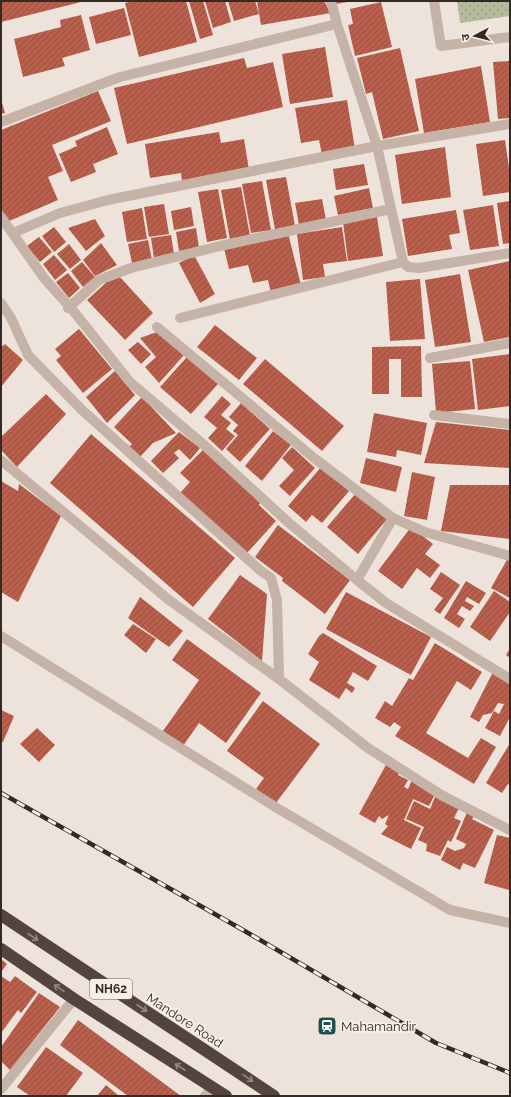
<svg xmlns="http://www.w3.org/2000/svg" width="511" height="1097" font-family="Raleway,'Noto Sans Devanagari',sans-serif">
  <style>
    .park { fill: url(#park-dots) }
    .building { fill: url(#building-hatch) }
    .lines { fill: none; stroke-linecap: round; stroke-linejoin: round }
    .minor { stroke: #c5b3a8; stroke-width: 10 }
    .highway { stroke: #53443f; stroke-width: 12 }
    .rail-casing { stroke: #332a27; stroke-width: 4.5 }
    .rail { stroke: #f7eee6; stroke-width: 3; stroke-dasharray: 9; stroke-linecap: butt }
    .oneway { stroke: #958882 }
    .labels { text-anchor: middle; stroke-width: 4; stroke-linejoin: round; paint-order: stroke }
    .shield { fill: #f7eee6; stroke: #6e6560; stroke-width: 1 }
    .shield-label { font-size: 12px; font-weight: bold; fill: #332a27 }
    .street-label { font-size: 13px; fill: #332a27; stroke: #f7eee6 }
    .poi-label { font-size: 13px; fill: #332a27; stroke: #f7eee6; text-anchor: start }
  </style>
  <defs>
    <pattern id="park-dots" width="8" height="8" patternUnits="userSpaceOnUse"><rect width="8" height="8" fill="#b4bc9c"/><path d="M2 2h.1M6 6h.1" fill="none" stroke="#93997f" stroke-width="1.8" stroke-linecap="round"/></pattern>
    <pattern id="building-hatch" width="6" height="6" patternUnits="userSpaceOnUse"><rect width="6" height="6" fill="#b8604e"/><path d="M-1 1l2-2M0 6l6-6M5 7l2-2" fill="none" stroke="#964f41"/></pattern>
  </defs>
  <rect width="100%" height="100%" fill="#eee3db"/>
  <path class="park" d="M457,1h53v15l-50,7z"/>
  <path class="building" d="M1,1h80v1l-80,20z
    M134,1h52l11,41 -58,15 -14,-54z
    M189,1h14l10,34 -13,4z
    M205,1h20l6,21 -18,6z
    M228,1h27l4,13 -25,7z
    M257,1h67l7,12 -70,12z
    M336,1h11v1l-11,2z
    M381,2l11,45 -37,9 -7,-31 5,-1 -3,-15z
    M124,8l7,27 -35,9 -7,-27z
    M81,15l9,35 -28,8 3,8 -42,11 -9,-38 47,-12 -1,-7z
    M325,47l8,50 -43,7 -8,-50z
    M400,48l19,83 -36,8 -11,-47 -6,2 -9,-36z
    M244,58l3,10 26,-6 10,45 -156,37 -13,-56z
    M510,61v57l-12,1 -5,-57z
    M481,66l9,56 -66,11 -9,-54z
    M98,91l13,30 -59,24 11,26 -15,6 10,23 -51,22 -6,-14v-78z
    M1,99l4,14 -4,1z
    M347,100l8,49 -33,6 -3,-15 -18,3 -6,-35z
    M107,127l11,27 -25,10 3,8 -25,10 -12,-28 18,-8 -2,-5z
    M219,132l2,11 23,-4 5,31 -67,11 -1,-8 -31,5 -5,-34z
    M505,140l5,35v17l-27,4 -7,-52z
    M445,147l6,50 -49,7 -7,-49z
    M364,164l4,21 -32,5 -3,-21z
    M286,177l9,49 -20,4 -9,-50z
    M262,181l9,49 -20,3 -9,-49z
    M241,187l9,49 -20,4 -9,-50z
    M369,188l4,20 -35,7 -4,-19z
    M218,189l9,49 -20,4 -9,-50z
    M322,199l4,21 -27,5 -4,-22z
    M510,201v42l-7,1 -6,-41z
    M164,204l5,30 -20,3 -5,-30z
    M493,205l6,41 -29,4 -7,-40z
    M191,207l3,19 -20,4 -3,-19z
    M142,208l5,31 -20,3 -5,-30z
    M456,210l4,23 -11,2 3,14 -44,7 -6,-37z
    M377,217l6,39 -35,5 -5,-39z
    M95,219l10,17 -19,15 -18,-23z
    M54,227l12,15 -12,10 -12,-16z
    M342,227l5,34 -24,3 2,13 -22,3 -6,-46z
    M196,228l3,20 -20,3 -3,-19z
    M288,233l13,52 -30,8 -3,-13 -15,3 -5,-18 -19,4 -5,-21z
    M171,235l3,19 -20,4 -3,-20z
    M39,237l13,15 -12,10 -13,-16z
    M148,240l4,20 -20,3 -4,-19z
    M101,243l16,22 -22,11 -12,-16z
    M69,244l12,16 -11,9 -13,-15z
    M54,255l13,15 -12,10 -12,-16z
    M194,255l21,39 -15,9 -21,-40z
    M510,261v76l-26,5 -16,-72z
    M82,262l13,15 -12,10 -12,-16z
    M68,273l12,15 -11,10 -13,-16z
    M460,274l11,68 -36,5 -10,-67z
    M119,276l34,37 -28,27 -38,-40 21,-19z
    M420,279l5,60 -35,2 -4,-59z
    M215,325l42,33 -18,22 -42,-33z
    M79,329l33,40 -29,24 -27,-33 5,-4 -6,-7z
    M157,332l27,23 -25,28 -14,-16 11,-10 -16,-19z
    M138,342l13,12 -10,10 -13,-14z
    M5,344l18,16 -22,27v-40z
    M421,346l1,51h-21v-38h-12v35h-17v-47z
    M510,354v52l-32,4 -6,-51z
    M187,357l31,27 -27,30 -31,-27z
    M265,359l79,67 -22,25 -79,-67z
    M470,361l5,48 -39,4 -4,-49z
    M115,371l20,24 -28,28 -21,-26z
    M46,394l20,20 -49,53 -16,-17v-13z
    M222,396l9,8 -10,11 10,8 -5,6 9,7 -13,15 -14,-13 9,-10 -13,-11z
    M142,397l34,36 -23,10 -13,14 -11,-10 3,-3 -18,-17z
    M241,403l29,26 -30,33 -14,-13 12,-14 -5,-4 5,-6 -9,-8z
    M374,413l53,10 -6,32 -24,-5 -1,7 -29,-5z
    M436,422l74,8v38l-86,-5z
    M273,431l18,14 -29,36 -17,-15z
    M179,432l21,16 -10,12 -11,-11 -5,4 5,5 -16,15 -12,-12z
    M91,434l144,124 -42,49 -143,-124z
    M292,447l23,21 -25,28 -11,-10 15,-16 -12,-12z
    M203,450l57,52 -1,3 17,16 -29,32 -67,-60 10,-11 -10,-9z
    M366,458l36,9 -6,25 -36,-9z
    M321,467l28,24 -27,32 -10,-8 -6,7 -18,-16z
    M412,472l23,5 -8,43 -23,-4z
    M1,481l17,10 1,-7 42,32 -43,86 -17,-10z
    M450,485h60v54l-69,-8z
    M356,493l31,26 -29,35 -31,-27z
    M278,525l72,55 -25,34 -43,-33 1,-3 -28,-21z
    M411,527l22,17 -8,10 15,11 -10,13 -13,-10 -15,21 -24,-18z
    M508,558l2,1v39l-19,-10z
    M441,572l19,13 -20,29 -6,-4 9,-12 -13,-9z
    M240,575l27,19 -5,67 -54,-42z
    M466,581l20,12 -7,11 -12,-7 -2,4 9,5 -4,5 -8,-5 -5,8 8,5 -6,9 -15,-10z
    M494,591l16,11v10l-20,29 -20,-14z
    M346,592l85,45 -20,38 -85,-46z
    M140,597l43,34 -14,16 -41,-29z
    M133,624l23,15 -10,14 -22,-18z
    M323,633l54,33 -9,15 -15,-9 -6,11 8,5 -3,5 -6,-5 -7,11 -30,-19 10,-18 -11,-8 11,-18z
    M187,639l74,54 -35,50 -27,-20 -16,23 -20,-15 36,-51 -27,-20z
    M435,643l47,29 -11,18 -14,-9 -31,52 42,25 13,-20 15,9 -22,37 -79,-48 6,-9 -7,-5 -4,5 -15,-9 10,-17 7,5 17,-28 4,2z
    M510,648v10l-4,-3z
    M493,672l17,9v36l-10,19 -15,-8 9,-17 5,3 5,-10 -6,-1 -6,10 -9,2 -4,7 -9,-5z
    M263,701l57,43 -44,59 -20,-14 8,-11 -37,-27z
    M1,710l13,6 -11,26 -2,-1z
    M37,728l18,17 -16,17 -19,-18z
    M510,743v42l-2,-1 -6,9 -16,-10z
    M387,763l13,8 -2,4 10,5 -4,7 4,2 4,-9 23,14 -6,12 -16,-7 -9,21 17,8 -10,21 -30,-15 7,-8 -3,-2 4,-9 -7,4 -3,-3 -4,7 -16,-9z
    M435,797l24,11 -5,10 7,3 -10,21 -3,-2 -8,16 -14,-5 1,-7 -9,-4 6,-13 -18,-8 8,-18 16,8z
    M467,812l7,4 -2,3 22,11 -19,38 -12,-5 -3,7 -19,-10 6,-13 8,4 9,-3 2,-4 -10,-5z
    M497,835l13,3 -1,52 -25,-7z
    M1,959l6,5 -6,8z
    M1,976l9,6 5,-6 22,16 -16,21 -3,-3 -17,23z
    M39,993l21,14 -50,63 -9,-9v-14z
    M78,1020l103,76h-53l-68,-51z
    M46,1047l37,26 -17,23h-36l-13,-9z
    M106,1085l13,11h-22z"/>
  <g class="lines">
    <path class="minor" d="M434,1l7,45 69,-9
      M337,24l40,122 133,-22
      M1,122l119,-45 217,-53 -6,-23
      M1,217l43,61 31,35 55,69 74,63 85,78 68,57 29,23 124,76
      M13,233l47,-20 48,-13 269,-54 26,116 5,5 11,1 91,-15
      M1,303l10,15 17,37 54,55 179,161 10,7 6,22 2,79
      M68,308l31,-28 32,-12 89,-22 171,-37
      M180,318l223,-56
      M157,327l157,131 79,60 32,14 85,24
      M430,358l80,-15
      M434,415l76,9
      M1,460l168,140 110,79 89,69 75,48 67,34
      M357,580l36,-62
      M1,636l276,172 173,102 60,13
      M1,1089l73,-90
      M205,1096l8,-8"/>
    <path class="highway" d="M1,915l273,181
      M1,949l73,50 152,97"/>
    <g class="rail-casing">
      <path id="rail" d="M1,793l242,137 193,113 74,30"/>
    </g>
    <use href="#rail" class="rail"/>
  </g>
  <defs><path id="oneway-shaft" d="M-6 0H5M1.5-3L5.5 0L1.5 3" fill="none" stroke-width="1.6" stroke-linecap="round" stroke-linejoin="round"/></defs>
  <g class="oneway">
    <use href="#oneway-shaft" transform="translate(33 937) rotate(33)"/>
    <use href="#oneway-shaft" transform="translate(59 988) rotate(-146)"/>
    <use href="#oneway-shaft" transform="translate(142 1008) rotate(33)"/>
    <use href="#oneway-shaft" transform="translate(180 1067) rotate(-147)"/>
    <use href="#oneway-shaft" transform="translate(248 1078) rotate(35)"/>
  </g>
  <defs>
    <g id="station-square" transform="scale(1)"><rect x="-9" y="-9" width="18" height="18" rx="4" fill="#224f4f" stroke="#f7eee6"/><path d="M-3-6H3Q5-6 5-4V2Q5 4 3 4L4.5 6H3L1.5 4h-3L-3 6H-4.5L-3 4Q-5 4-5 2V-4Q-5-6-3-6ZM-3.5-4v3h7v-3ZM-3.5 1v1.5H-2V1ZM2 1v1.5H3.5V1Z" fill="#fff"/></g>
  </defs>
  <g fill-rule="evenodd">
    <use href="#station-square" x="327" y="1026"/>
  </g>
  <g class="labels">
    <rect class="shield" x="90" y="979" width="42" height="20" rx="3"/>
    <g class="shield-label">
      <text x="111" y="993">NH62</text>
    </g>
    <g class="street-label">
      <text transform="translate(185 1020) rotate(33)" y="5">Mandore Road</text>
    </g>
    <g class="poi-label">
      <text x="341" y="1031">Mahamandir</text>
    </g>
  </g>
  <rect width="511" height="1097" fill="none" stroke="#332a27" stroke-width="4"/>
  <g transform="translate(475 36) rotate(263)" stroke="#f7eee6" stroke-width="3" paint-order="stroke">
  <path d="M0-3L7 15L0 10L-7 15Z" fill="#332a27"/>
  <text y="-6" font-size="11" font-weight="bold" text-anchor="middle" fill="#332a27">उ</text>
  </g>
</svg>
